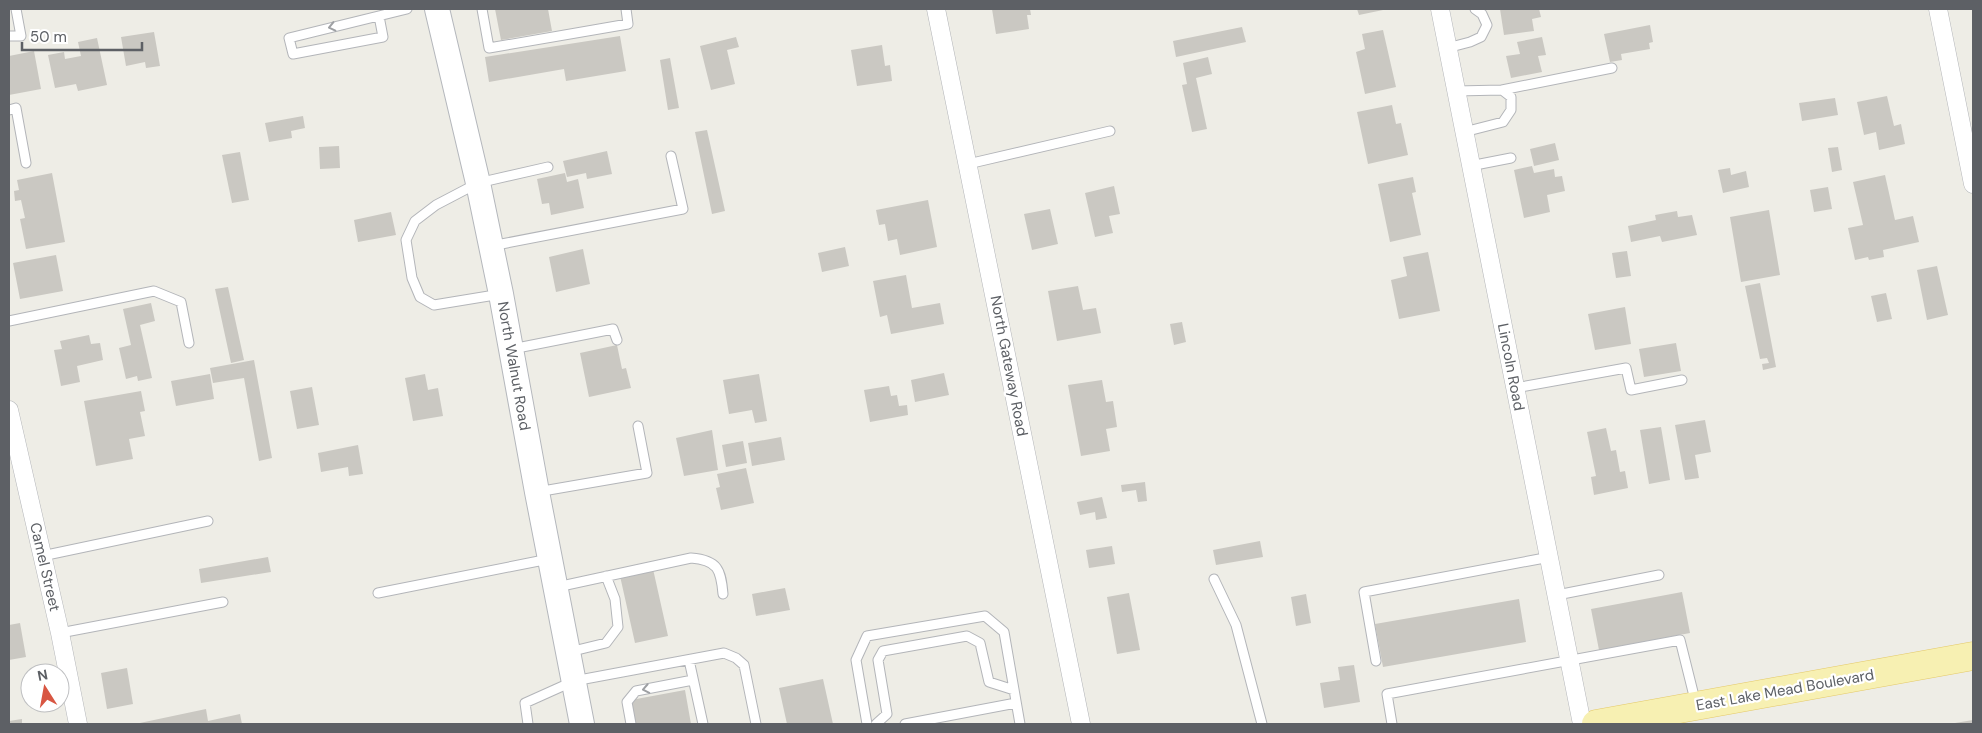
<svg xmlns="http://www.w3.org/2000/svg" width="1982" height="733" font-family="'DM Sans',sans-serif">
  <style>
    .building { fill: #cac8c2 }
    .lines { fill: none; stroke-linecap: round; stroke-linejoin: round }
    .lane-casing { stroke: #b3b5b9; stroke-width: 11 }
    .street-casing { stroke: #b3b5b9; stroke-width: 19 }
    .secondary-casing { stroke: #b4b7bc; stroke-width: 26 }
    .primary-casing { stroke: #e4c969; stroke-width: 29 }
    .lane { stroke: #fff; stroke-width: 9 }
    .street { stroke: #fff; stroke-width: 18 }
    .secondary { stroke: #fff; stroke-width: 24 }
    .primary { stroke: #f7f0b2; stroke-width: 28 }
    .oneway { stroke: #9ea0a3 }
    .labels { text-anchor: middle; stroke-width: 4.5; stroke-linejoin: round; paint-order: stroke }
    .street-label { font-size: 15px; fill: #5d6065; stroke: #fff }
  </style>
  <rect width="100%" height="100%" fill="#eeede6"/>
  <path class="building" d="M495,9h53l4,22 -51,9z
    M992,9h38l1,6h-4l2,14 -33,5z
    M1357,9h26v1l-24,5z
    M1500,9h39l2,8 -9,2 2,12 -30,4z
    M1650,25l3,17 -4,1 1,6 -29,5 1,6 -12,2 -6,-28z
    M1242,27l4,15 -70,15 -3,-16z
    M1383,30l13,57 -31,7 -9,-42 9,-3 -3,-15z
    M154,32l6,34 -14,2 -1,-6 -19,4 -5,-29z
    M620,36l6,35 -60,10 -2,-12 -75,13 -4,-25z
    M736,37l3,10 -12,3 8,34 -24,6 -11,-44z
    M1542,37l4,18 -8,1 4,16 -31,6 -5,-22 14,-2 -3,-12z
    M97,38l10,47 -29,6 -2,-7 -21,4 -7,-33 16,-3 1,7 16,-3 -3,-14z
    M882,45l3,21 5,-1 2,16 -35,5 -6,-36z
    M34,51l7,38 -32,6v-39z
    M1208,57l4,17 -16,4 11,51 -15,3 -10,-47 5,-1 -4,-21z
    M670,58l9,50 -11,2 -8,-50z
    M1887,96l7,30 7,-2 4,20 -26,6 -3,-18 -12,3 -7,-33z
    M1835,98l3,17 -36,6 -3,-18z
    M1392,105l4,19 5,-1 7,32 -40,9 -11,-52z
    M303,116l2,12 -14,3 1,7 -23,4 -4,-19z
    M707,130l18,81 -13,3 -17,-82z
    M1555,143l4,17 -25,6 -4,-17z
    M339,146l1,22 -20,1 -1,-22z
    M1838,147l4,23 -10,2 -4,-24z
    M607,151l5,23 -25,5 -1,-6 -19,4 -4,-16z
    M240,152l9,48 -17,3 -10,-48z
    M1532,166l2,7 20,-4 1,8 7,-1 3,15 -18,4 3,17 -26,6 -10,-48z
    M1730,168l1,7 15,-4 3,16 -26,6 -5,-23z
    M52,173l13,69 -39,7 -6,-30 5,-1 -4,-18 -6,1 -1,-10 5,-1 -2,-10z
    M565,173l2,9 11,-3 6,29 -33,7 -2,-12 -7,1 -5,-25z
    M1885,175l10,45 18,-4 6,26 -36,8 1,7 -15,3 -1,-3 -13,3 -7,-32 15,-3 -10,-43z
    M1413,177l3,15 -4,1 9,42 -31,7 -12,-58z
    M1114,186l6,28 -11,2 4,17 -18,4 -10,-44z
    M1828,187l4,22 -18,3 -4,-22z
    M928,200l9,47 -37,8 -3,-16 -9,2 -3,-17 -6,1 -3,-15z
    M1050,209l8,35 -26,6 -8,-36z
    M1769,210l11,65 -39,7 -11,-65z
    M1677,211l1,6 14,-2 5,20 -35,7 -2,-6 -29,6 -3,-16 28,-6 -1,-5z
    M391,212l5,23 -38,7 -4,-22z
    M845,247l4,19 -27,6 -4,-19z
    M583,249l7,35 -34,8 -7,-35z
    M1627,251l4,25 -15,2 -4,-25z
    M1428,252l12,59 -41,8 -8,-39 16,-4 -4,-19z
    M56,255l7,36 -43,8 -7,-36z
    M1937,266l11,49 -21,5 -10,-50z
    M906,275l6,33 28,-5 4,21 -53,10 -4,-19 -7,2 -7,-36z
    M1760,283l16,84 -13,3 -1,-6 7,-1 -2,-5 -7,1 -15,-73z
    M1078,286l5,24 13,-2 5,25 -44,8 -9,-50z
    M228,287l16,73 -13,3 -16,-74z
    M1886,293l6,26 -15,3 -6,-26z
    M151,303l4,18 -15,4 12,53 -14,3 -1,-5 -11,3 -7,-31 12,-3 -8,-36z
    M1625,307l6,37 -36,6 -7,-36z
    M1182,322l4,20 -12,3 -4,-21z
    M89,335l2,9 9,-1 3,17 -26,6 3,16 -19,4 -7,-36 8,-1 -2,-8z
    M1676,343l5,28 -37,6 -5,-28z
    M617,345l5,24 4,-1 5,20 -42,9 -9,-44z
    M254,360l18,98 -13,3 -15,-83 -31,5 -3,-15z
    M944,373l5,22 -34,7 -4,-22z
    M210,374l4,25 -38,7 -5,-25z
    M425,374l3,16 10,-2 5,28 -30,5 -8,-43z
    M759,374l8,47 -12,2 -3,-13 -23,4 -6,-34z
    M1102,380l4,22 7,-1 4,26 -11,2 4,22 -29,5 -13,-71z
    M889,386l2,10 6,-1 2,11 8,-1 1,10 -38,7 -6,-32z
    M312,387l7,38 -22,4 -7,-38z
    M141,391l4,20 -5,1 5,24 -16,3 4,20 -37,7 -12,-65z
    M1705,420l6,32 -16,3 4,23 -14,2 -10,-55z
    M1661,427l9,53 -21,4 -9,-54z
    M1606,428l5,23 5,-1 4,22 5,-1 3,17 -34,7 -3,-18 5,-1 -9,-44z
    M712,430l6,40 -34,6 -8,-38z
    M781,437l4,23 -33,6 -4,-23z
    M743,441l4,22 -21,4 -4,-22z
    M358,445l5,29 -14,2 -1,-9 -27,5 -3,-19z
    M746,468l8,35 -33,7 -5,-22 4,-1 -3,-13z
    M1145,482l2,19 -9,1 -2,-12 -14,2 -1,-7z
    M1102,497l5,21 -11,2 -1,-8 -15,3 -3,-13z
    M1260,541l3,16 -47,8 -3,-15z
    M1112,546l3,18 -26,4 -3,-18z
    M268,557l3,15 -70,11 -2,-14z
    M653,569l15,67 -33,7 -15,-67z
    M785,588l5,22 -34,6 -4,-22z
    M1682,592l8,41 -91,17 -8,-41z
    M1129,593l11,57 -23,4 -10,-57z
    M1306,594l5,29 -15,3 -5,-29z
    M1519,599l7,43 -143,25 -8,-43z
    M20,623l6,34 -17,3v-35z
    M1354,665l6,37 -36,6 -4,-25 20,-3 -2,-13z
    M127,668l6,36 -26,5 -6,-36z
    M823,679l10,45h-46l-8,-36z
    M685,690l6,34h-56l-4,-24z
    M206,709l2,12 32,-7 2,10h-107z
    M22,719v5h-13v-3z
    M1973,720v4h-18v-1z"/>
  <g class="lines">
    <g class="lane-casing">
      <path id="lane" d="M482,9l7,39 139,-24 -2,-15
        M379,16l4,21 -90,17 -4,-16 118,-29
        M9,36h12l-5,-27
        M1447,48l23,-6 11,-5 6,-12 -5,-11 -7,-5
        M1502,90l110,-22
        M1456,91l46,-1 9,7v13l-8,12 -39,10
        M9,110l7,-2 10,55
        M968,164l142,-33
        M1470,166l41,-8
        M491,246l192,-37 -12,-53
        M501,294l-67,11 -14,-8 -8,-19 -6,-38 9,-19 21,-16 42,-22 70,-16
        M9,321l145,-30 27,11 8,41
        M512,349l101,-20 4,11
        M1515,388l111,-20 5,22 51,-10
        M537,492l110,-19 -9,-47
        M42,556l166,-35
        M1214,579l22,46 26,99
        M557,587l134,-29c27,2 30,12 32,36
        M378,593l171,-34
        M1557,595l102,-20
        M60,633l163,-31
        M569,652l37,-9 12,-16 -3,-28 -9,-23
        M689,660l14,64
        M1376,661l-12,-69 186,-35
        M528,724l-3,-21 49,-22 150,-28 12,5 8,7 12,59
        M631,724l-4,-22 9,-11 57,-11
        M867,724l-11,-64 11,-24 118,-20 19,16 16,92
        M876,724l11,-10 -9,-54 5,-9 84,-15 13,7 9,39 25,8
        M905,724l111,-21
        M1392,724l-5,-30 293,-54 16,64"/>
    </g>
    <g class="street-casing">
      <path id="street" d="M936,9l145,715
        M1440,9l142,715
        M1938,9l35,175
        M9,410l51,223 18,91"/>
    </g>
    <g class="secondary-casing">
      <path id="secondary" d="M437,9l41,174 23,111 36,198 45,232"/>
    </g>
    <g class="primary-casing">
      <path id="primary" d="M1596,724l377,-68"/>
    </g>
    <use href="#lane" class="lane"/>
    <use href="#street" class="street"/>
    <use href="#secondary" class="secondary"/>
    <use href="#primary" class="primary"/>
  </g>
  <defs><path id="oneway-chevron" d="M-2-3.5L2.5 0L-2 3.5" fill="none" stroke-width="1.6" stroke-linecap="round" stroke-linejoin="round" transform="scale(1.25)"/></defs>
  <g class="oneway">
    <use href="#oneway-chevron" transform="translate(332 27) rotate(167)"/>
    <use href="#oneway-chevron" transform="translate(646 689) rotate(169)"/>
  </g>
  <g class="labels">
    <g class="street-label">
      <text transform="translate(514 366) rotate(80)" y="5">North Walnut Road</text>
      <text transform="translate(1009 366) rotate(79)" y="5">North Gateway Road</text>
      <text transform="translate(1511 367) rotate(79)" y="5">Lincoln Road</text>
      <text transform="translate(45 567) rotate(77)" y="5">Camel Street</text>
      <text transform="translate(1785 690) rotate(-10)" y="5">East Lake Mead Boulevard</text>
    </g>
  </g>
  <rect width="1982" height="733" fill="none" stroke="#5d6065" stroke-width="20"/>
  <g transform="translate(45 688) rotate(349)"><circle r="24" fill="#ffffff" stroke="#bebfc1"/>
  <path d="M0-4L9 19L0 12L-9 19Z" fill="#d85642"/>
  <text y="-8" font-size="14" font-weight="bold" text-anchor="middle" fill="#5d6065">N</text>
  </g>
  <path d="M22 42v8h120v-8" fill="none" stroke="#5d6065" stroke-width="2.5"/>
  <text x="30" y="42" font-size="15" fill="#5d6065" stroke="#ffffff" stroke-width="4" paint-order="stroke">50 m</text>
</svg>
